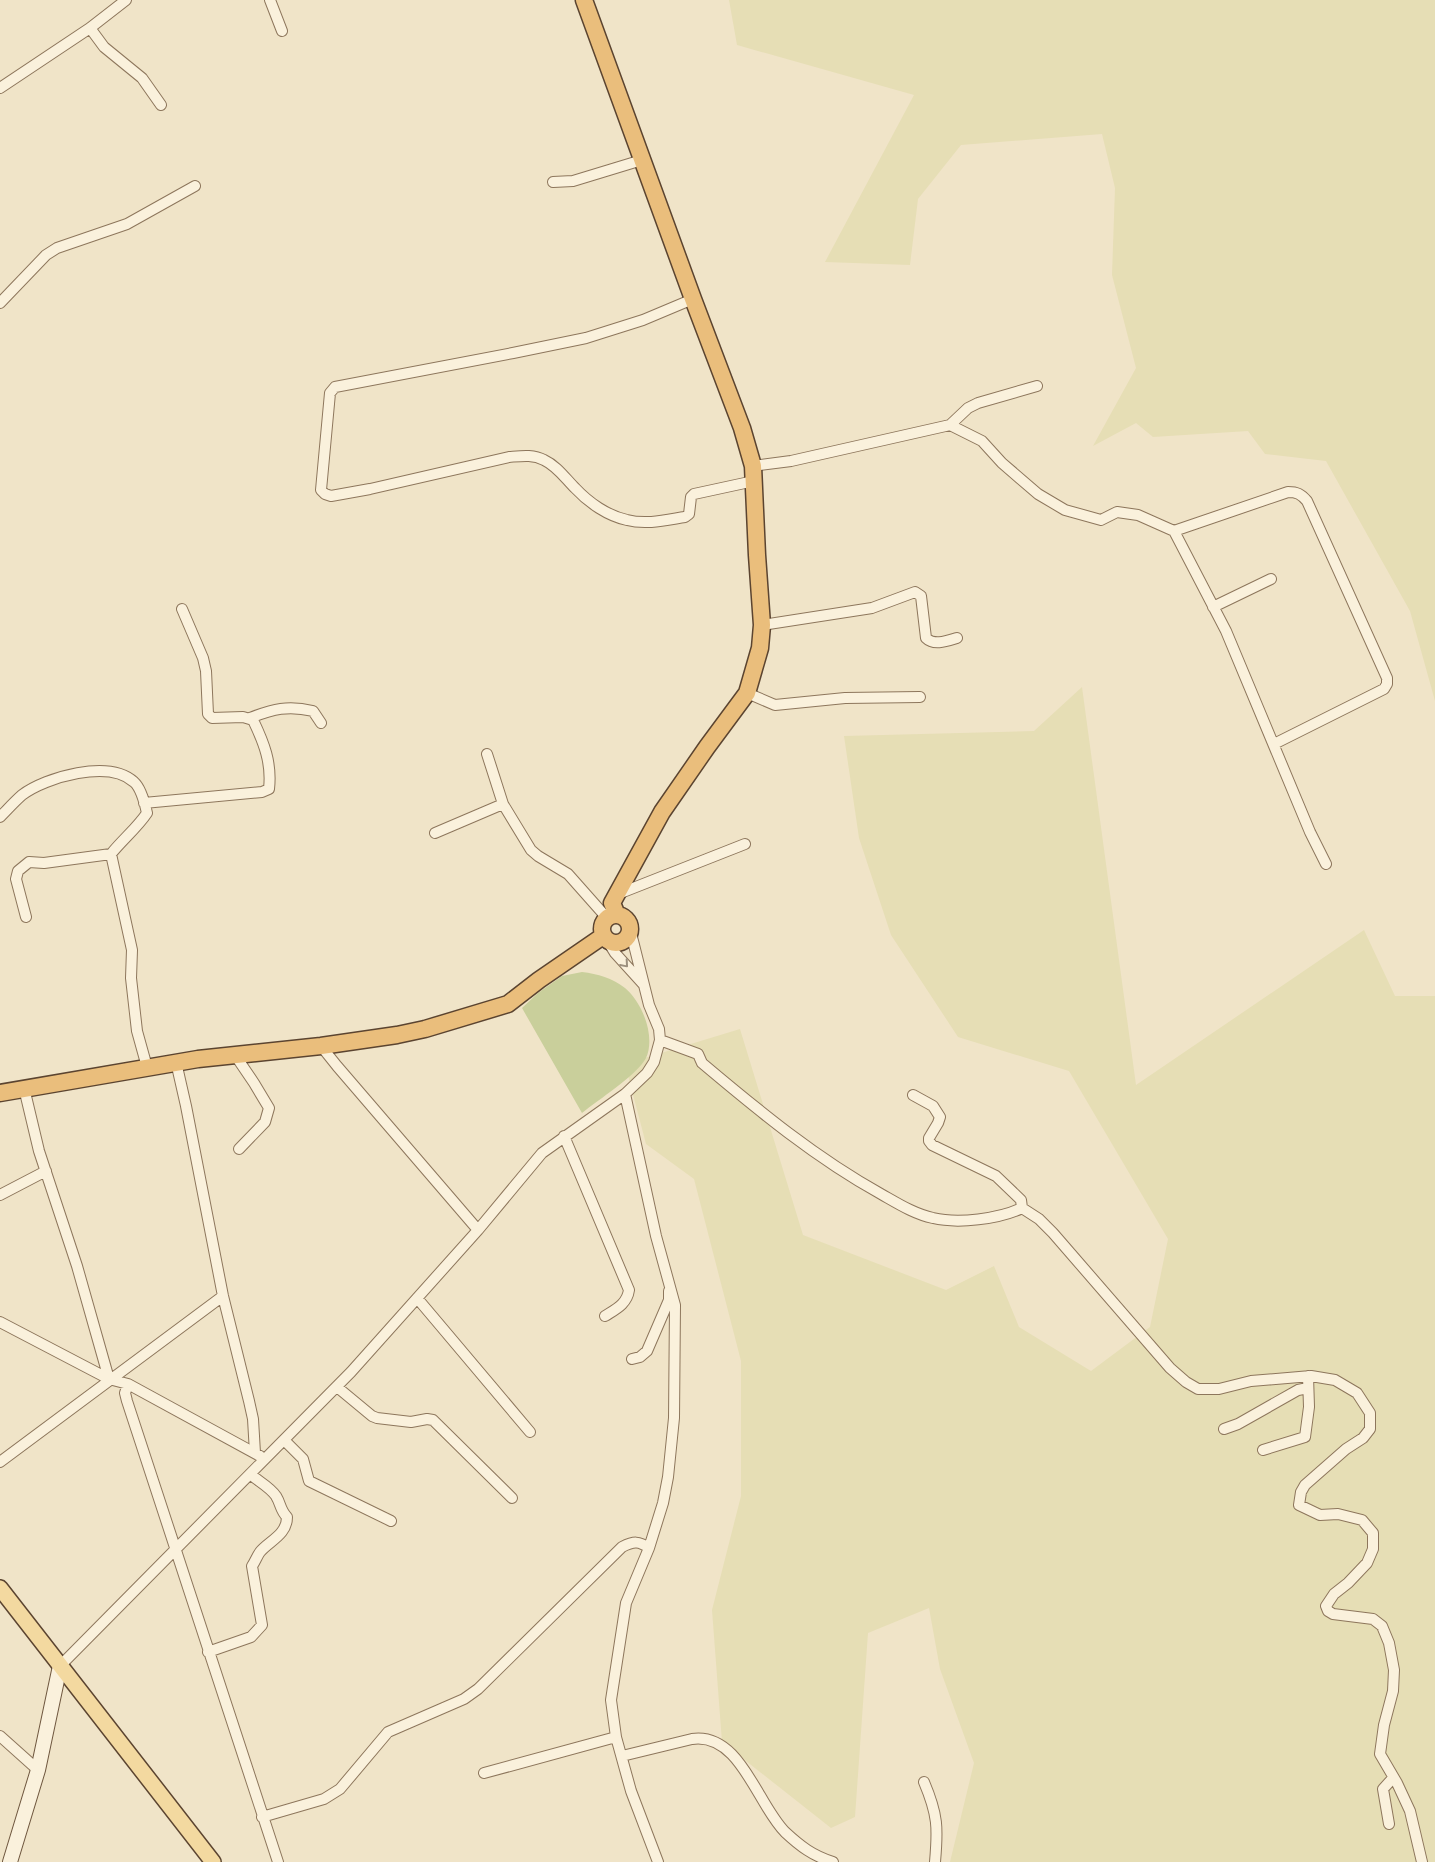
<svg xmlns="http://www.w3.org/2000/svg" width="1435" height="1862" font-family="'Zilla Slab',serif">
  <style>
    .farmland { fill: #e6deb5 }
    .green { fill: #c9cf9b }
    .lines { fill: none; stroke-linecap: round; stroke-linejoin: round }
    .minor-casing { stroke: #8d765c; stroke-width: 12 }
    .secondary-casing { stroke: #6f573f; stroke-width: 16 }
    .primary-casing { stroke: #5b4430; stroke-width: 18 }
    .trunk-casing { stroke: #5b4430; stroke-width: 19 }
    .minor { stroke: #faf1dc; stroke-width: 10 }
    .secondary { stroke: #faf1dc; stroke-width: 14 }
    .primary { stroke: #f3d9a0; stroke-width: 15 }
    .trunk { stroke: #eabe7c; stroke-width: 16 }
    .oneway { stroke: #9c907e }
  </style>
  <rect width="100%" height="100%" fill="#f0e4c8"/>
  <path class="farmland" d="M729,0h706v701l-25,-90 -84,-150 -61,-7 -17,-23 -95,6 -17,-14 -43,23 43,-78 -24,-93 3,-87 -13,-54 -141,11 -43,54 -8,66 -85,-3 89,-167 -177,-50z
    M1082,687l54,398 228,-155 31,66h40v866h-485l24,-99 -34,-94 -11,-61 -61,25 -13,184 -24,11 -109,-86 -10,-132 29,-114v-135l-47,-182 -48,-35 -21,-80 115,-35 63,206 143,55 48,-24 25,61 72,44 59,-44 18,-88 -99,-168 -111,-34 -67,-102 -32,-97 -15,-102 190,-5z"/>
  <path class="green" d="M582,972c16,2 30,6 43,16 17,14 31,48 21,70 -9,17 -48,42 -64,55l-60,-105 16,-15 24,-17z"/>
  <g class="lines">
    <g class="minor-casing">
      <path id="minor" d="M270,0l12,31
        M90,28l14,19 38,31 19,27
        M0,88l90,-60 36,-28
        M553,182l20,-1 69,-21
        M693,299l-50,21 -57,18 -73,15 -178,34 -5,6 -9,97 4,4 6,2 39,-7 139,-32c12,-1 24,-3 35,3 13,6 21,18 31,28 14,15 33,28 52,32 19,5 39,0 58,-3l4,-3 2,-17 3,-3 60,-13
        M0,303l46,-48 11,-7 70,-24 68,-38
        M950,425l32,16 20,22 36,31 27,16 36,10 16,-8 21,3 36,16 114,-39c9,0 13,2 19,9l80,177v6l-3,5 -110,55
        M753,466l38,-5 159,-36 18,-17 10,-5 59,-17
        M1174,531l52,100 84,201 16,32
        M1213,607l58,-28
        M762,625l110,-17 43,-16 6,4 5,42c8,8 21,3 31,0
        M747,693l28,12 70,-7 75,-1
        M250,718c23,-9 38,-13 63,-7l8,12
        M487,754l16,50 28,46 7,6 30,18 39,44
        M144,803l118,-11 7,-3c3,-26 -5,-46 -16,-69l-10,-3 -31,1 -4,-4 -2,-43 -3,-13 -21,-49
        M0,817c7,-7 14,-15 22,-22 24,-18 87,-36 112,-13 7,6 11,22 13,31 -10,15 -24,26 -36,41l-67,9 -15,-1 -11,9 -2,8 10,38
        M435,833l68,-29
        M111,854l21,96 -1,28 6,53 10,36
        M618,894l127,-50
        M607,940l8,13 29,32
        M660,1040l38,14 4,9c57,48 114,95 179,131 16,9 33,20 52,24 25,6 66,1 89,-10
        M321,1046l16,20 141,164
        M235,1055l19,28 15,25 -4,14 -26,27
        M176,1062l10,44 37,190 26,105 4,18 2,34
        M24,1088l15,63 38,115 32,113
        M625,1094l31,142 19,69 -1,113 -6,59 -5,26 -14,45 -23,55 -15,97 5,37 15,54 27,71
        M913,1095l20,11 7,11 -2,6 -9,15v3l3,4 64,31 25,24 1,8 17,11 14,14 117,135 16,14 12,7h21l32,-8 60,-5 24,4 22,13 13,20v16l-7,9 -17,11 -41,36 -4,7 -2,13 21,10 18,-1 24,6 11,13v16l-6,14 -19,20 -14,11 -8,12 2,5 5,3 40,5 9,7 7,17 5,27 -1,21 -9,34 -4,29 17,29 13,28 12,51
        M564,1136l65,154c-2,14 -13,19 -24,26
        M0,1195l46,-24
        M417,1298l113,134
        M0,1322l109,57 19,5 132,72
        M632,1359l8,-2 7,-6 22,-51v-9
        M128,1384l-3,9 2,8 151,461
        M337,1387l35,29 5,2 34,4 16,-3 6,1 79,78
        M1224,1429l14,-5 60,-34 10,-2
        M284,1440l19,19 6,22 82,40
        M1263,1450l42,-13 4,-30 -1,-31
        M0,1462l223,-166
        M208,1652l43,-15 11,-12 -10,-59c3,-4 5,-10 8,-14 9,-11 27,-17 27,-35 -7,-7 -6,-13 -11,-21 -6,-9 -18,-15 -26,-22
        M60,1666l291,-294 127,-142 64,-77 83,-59 22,-21 7,-11 6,-22 -1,-11 -10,-24 -17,-68 -3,-5
        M0,1736l38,34
        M622,1756l70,-17c48,-7 65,65 93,93 15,14 28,24 48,30
        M484,1773l132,-36
        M924,1782c14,33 14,46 11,80
        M262,1817l62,-18 16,-10 48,-57 76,-33 14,-10 144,-142c12,-6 17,-6 27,1
        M1389,1824l-6,-35 10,-11"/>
    </g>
    <g class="secondary-casing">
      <path id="secondary" d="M10,1862l28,-92 22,-104"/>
    </g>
    <g class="primary-casing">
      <path id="primary" d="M0,1588l213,274"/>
    </g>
    <g class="trunk-casing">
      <path id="trunk" d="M584,0l109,299 49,129 11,38 4,89 5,70 -2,23 -13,45 -40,54 -45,65 -50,91 5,12
        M602 929a14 14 0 1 1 28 0a14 14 0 1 1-28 0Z
        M0,1093l198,-34 123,-13 76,-11 28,-6 83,-25 31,-24 64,-44"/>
    </g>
    <use href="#minor" class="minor"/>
    <use href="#secondary" class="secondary"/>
    <use href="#primary" class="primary"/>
    <use href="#trunk" class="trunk"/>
  </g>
  <defs><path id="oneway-chevron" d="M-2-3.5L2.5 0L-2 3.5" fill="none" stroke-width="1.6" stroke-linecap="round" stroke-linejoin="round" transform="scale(1.25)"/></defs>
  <use class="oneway" href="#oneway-chevron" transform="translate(625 964) rotate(49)"/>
</svg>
